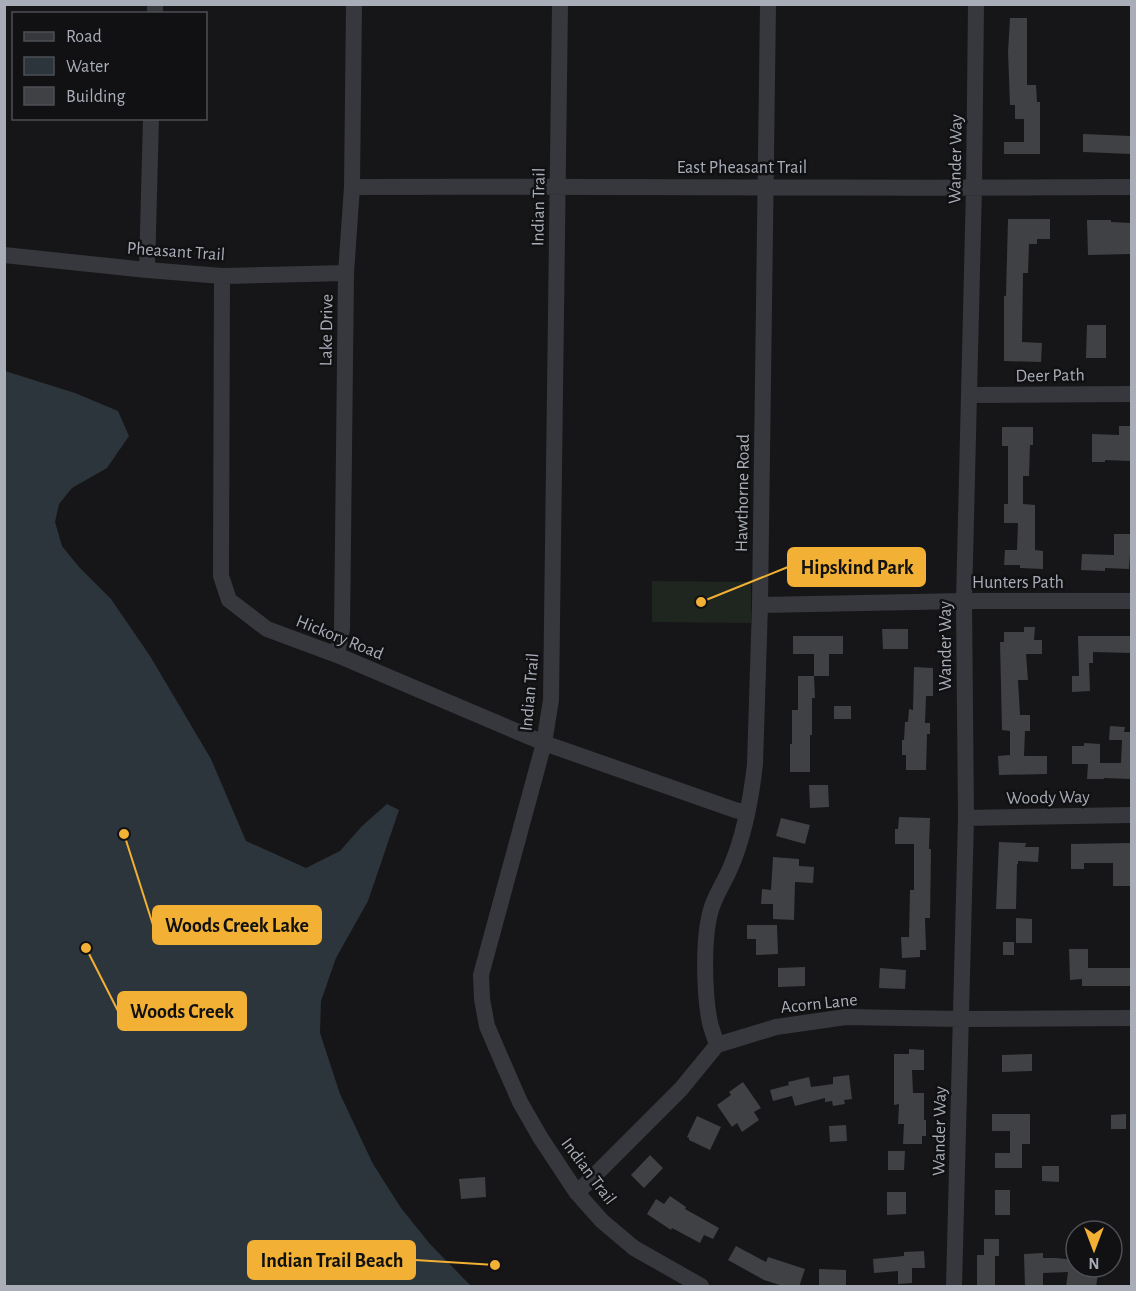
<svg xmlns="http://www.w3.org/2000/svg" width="1136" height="1291" font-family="'Alegreya Sans',sans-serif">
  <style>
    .green { fill: #1e261f }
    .water { fill: #2c353c }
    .building { fill: #404145 }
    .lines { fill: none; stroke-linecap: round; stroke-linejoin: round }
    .minor { stroke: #37383d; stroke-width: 16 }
    .labels { text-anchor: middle; stroke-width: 5; stroke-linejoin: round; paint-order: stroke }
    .street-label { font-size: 18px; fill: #a8adb8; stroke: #111113 }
    .leader { fill: none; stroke: #f2b134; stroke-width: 2 }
    .callout-dot { fill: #f2b134; stroke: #111113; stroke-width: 2 }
    .callout { fill: #f2b134; stroke: #f2b134; stroke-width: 2 }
    .callout-label { font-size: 20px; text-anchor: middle; font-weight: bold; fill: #111 }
  </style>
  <rect width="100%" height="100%" fill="#161618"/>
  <path class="green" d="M652,581l99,1v41l-99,-1z"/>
  <path class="water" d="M5,371l70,22 43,18 11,25 -22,32 -35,20 -13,16 -4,18 7,24 17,21 32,32 39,57 61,103 35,82 60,27 34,-17 22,-25 25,-22 12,6 -31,91 -32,57 -15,43 -1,32 20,61 33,70 28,44 29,36 41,42h-466z"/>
  <path class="building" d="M1010,18h17v67h9l1,17h3v52h-36v-12h20v-23h-9v-14h-5l-2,-53z
    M1083,134l48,2v18l-48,-2z
    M1008,219h42v20h-13v5h-8l-1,29h-5l-1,69 20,1 -1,19 -37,-1v-65h2z
    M1087,220h24v2l20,1v31l-43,1z
    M1087,325h19v33h-20z
    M1119,426h12v35l-26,-1v2h-13v-28l27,1z
    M1002,427h31v18h-3l-1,31h-6v28l12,1v45l8,1v18l-23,-1v-3h-16l1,-15h12l1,-27h-14v-19h4v-58h-6z
    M1114,534h17v20h-1l-1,15 -24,-1v3l-24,-1 1,-16 32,1z
    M1024,627h11l-1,13h8v14h-16l2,26h-10l2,35h10v16h-5l-1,25h23v18l-48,1 -1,-19 12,-1v-24l-8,-1 -2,-88h4v-10h20z
    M882,629h26v20h-25z
    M793,636h50v18h-14v22h-15v-22h-21z
    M1078,636h53v17l-38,-1v11h-4l1,28 -18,1v-16h7z
    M914,667l19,1v28h-7l-1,27h5v11h-3l-1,36h-20v-15h-4v-15h2l1,-18h3l1,-13 4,1z
    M798,676h16l1,22h-3v37h-2v37h-20v-28h2v-34h6z
    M834,706h17v13h-17z
    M1110,726l15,1 -1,5h7v47l-27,-1v1h-17l1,-15h-16v-18h12v-3l16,1v19h21l1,-23h-13z
    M809,785h19l1,22 -19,1z
    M899,817l31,1 -1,31h2l-1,69h-5l1,32h-6v7l-18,1 -1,-21h8l1,-47h4v-46h-19v-15h3z
    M781,818l29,7 -5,19 -29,-8z
    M999,842l27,1 -1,4h14l-1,15 -20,-1v3h-1l-1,45h-20z
    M1130,843v14h1v29h-18v-23h-29v6h-13v-25z
    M773,857l26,2v7l15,1 -1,16 -18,-1 -1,38 -21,-1v-15h-12l1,-15 9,1z
    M1016,918l16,1v24h-16z
    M747,925h30l1,29 -22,1v-16h-9z
    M1003,942h11v13h-11z
    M1069,949h19v19h43v18h-49v-7l-12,1z
    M805,967v19l-27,1v-19z
    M880,968l26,2 -1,19 -26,-1z
    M909,1049l15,1v20h-12l1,23h11v27h2v16h-4v8h-19l1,-20h-6l1,-20 -5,1v-51h15z
    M1032,1054v17l-30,1v-17z
    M849,1075l3,24 -8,1 1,4 -12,2 -1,-5 -7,1v-4l-30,8 -3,-10 -19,5 -3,-11 19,-5 -1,-3 21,-5 2,10 22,-3v-7z
    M743,1082l18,26 -7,4 5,8 -17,12 -5,-9 -5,4 -15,-22 14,-10 -2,-3z
    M992,1114h38v30h-8v24h-27v-15h15v-22h-18z
    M1126,1114v15h-15v-14z
    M697,1116l24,11 -11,23 -21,-10v-2l-2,-1z
    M846,1125l1,16 -17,1 -1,-16z
    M888,1151h17l-1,19h-16z
    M650,1155l13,13 -19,20 -13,-13z
    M1042,1166h17v16l-17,-1z
    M485,1177l1,20 -25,2 -2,-20z
    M995,1190h15v25h-15z
    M887,1192h19v22l-19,1z
    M670,1196l16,11 -1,2 34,19 -6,11 -9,-4 -4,8 -28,-15 -1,2 -24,-16 9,-15 8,5z
    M984,1239h15v17h-4v29h-18v-30h7z
    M736,1246l30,16 2,-5 37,12 -6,18h-13l-22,-7 -36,-20z
    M924,1251l1,17h-13v15l-14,1v-13l-24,2 -1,-14 31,-3v-4z
    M1043,1253v5h13l20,2v7h4l-1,4 19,3 -2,13h-30l2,-15 -25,1v14h-18l-1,-33z
    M819,1269l27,1v17h-27z"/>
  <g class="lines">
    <path class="minor" d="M560,4l-9,696 -7,43 -63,232 1,24 5,27 15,35 18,41 20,35 37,56 25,28 32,27 67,38
      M155,14v-10
      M352,187c260,-1 520,2 780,0
      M4,255l143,15 75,6 124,-3
      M147,270l4,-152
      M222,276l-1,300 8,24 38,29 70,26 207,88 191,67 12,3
      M970,395l162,-1
      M760,605l204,-4h168
      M337,655l5,-26 4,-356 6,-86 2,-183
      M966,818l166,-3
      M717,1045c-2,-7 -5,-14 -7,-22 -6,-29 -8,-92 3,-119 4,-11 11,-22 16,-33 15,-33 22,-71 26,-107l5,-159 8,-601
      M577,1193l104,-104 36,-44 59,-18 70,-10 115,2 171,-1
      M954,1286l12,-468 -2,-217 10,-413 2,-184"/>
  </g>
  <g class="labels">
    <g class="street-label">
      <text transform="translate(955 159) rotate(-89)" y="6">Wander Way</text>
      <text x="742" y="173">East Pheasant Trail</text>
      <text transform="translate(538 207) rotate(-89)" y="6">Indian Trail</text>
      <text transform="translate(176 251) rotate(4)" y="6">Pheasant Trail</text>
      <text transform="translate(326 330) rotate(-89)" y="6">Lake Drive</text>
      <text transform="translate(1050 375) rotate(-1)" y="6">Deer Path</text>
      <text transform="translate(742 493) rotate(-89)" y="6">Hawthorne Road</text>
      <text x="1018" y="588">Hunters Path</text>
      <text transform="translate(340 637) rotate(22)" y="6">Hickory Road</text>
      <text transform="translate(945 646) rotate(-90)" y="6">Wander Way</text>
      <text transform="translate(529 692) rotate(-85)" y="6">Indian Trail</text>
      <text transform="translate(1048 797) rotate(-1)" y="6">Woody Way</text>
      <text transform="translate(819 1003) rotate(-6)" y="6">Acorn Lane</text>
      <text transform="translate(939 1131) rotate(-89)" y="6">Wander Way</text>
      <text transform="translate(589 1171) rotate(53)" y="6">Indian Trail</text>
    </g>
  </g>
  <path class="leader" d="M701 602L788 567M124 834L153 925M86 948L118 1011M495 1265L415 1260"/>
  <g class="callout-dot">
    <circle cx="701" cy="602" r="6"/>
    <circle cx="124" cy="834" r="6"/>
    <circle cx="86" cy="948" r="6"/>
    <circle cx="495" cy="1265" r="6"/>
  </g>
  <g class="callout">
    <rect x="788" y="548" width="137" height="38" rx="6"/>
    <rect x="153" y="906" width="168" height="38" rx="6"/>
    <rect x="118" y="992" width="128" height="38" rx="6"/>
    <rect x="248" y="1241" width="167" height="38" rx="6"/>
  </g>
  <g class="callout-label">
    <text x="857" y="574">Hipskind Park</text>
    <text x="237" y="932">Woods Creek Lake</text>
    <text x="182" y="1018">Woods Creek</text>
    <text x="332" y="1267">Indian Trail Beach</text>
  </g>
  <rect width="1136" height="1291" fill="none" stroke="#a8adb8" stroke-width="12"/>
  <rect x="12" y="12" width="195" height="108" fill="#111113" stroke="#4d4f55" stroke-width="1.5"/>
  <rect x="24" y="32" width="30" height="9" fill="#37383d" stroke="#4d4f55" stroke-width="1.5"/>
  <text x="66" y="42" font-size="18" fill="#a8adb8">Road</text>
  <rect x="24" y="57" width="30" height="18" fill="#2c353c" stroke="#4d4f55" stroke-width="1.5"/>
  <text x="66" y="72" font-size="18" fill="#a8adb8">Water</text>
  <rect x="24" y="87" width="30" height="18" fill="#404145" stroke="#4d4f55" stroke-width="1.5"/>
  <text x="66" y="102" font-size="18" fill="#a8adb8">Building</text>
  <g transform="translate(1094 1249) rotate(180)"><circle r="28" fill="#111113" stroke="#4d4f55" stroke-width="1.5"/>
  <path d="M0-4.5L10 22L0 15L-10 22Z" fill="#f2b134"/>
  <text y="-9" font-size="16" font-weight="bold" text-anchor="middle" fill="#a8adb8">N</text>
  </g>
</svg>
